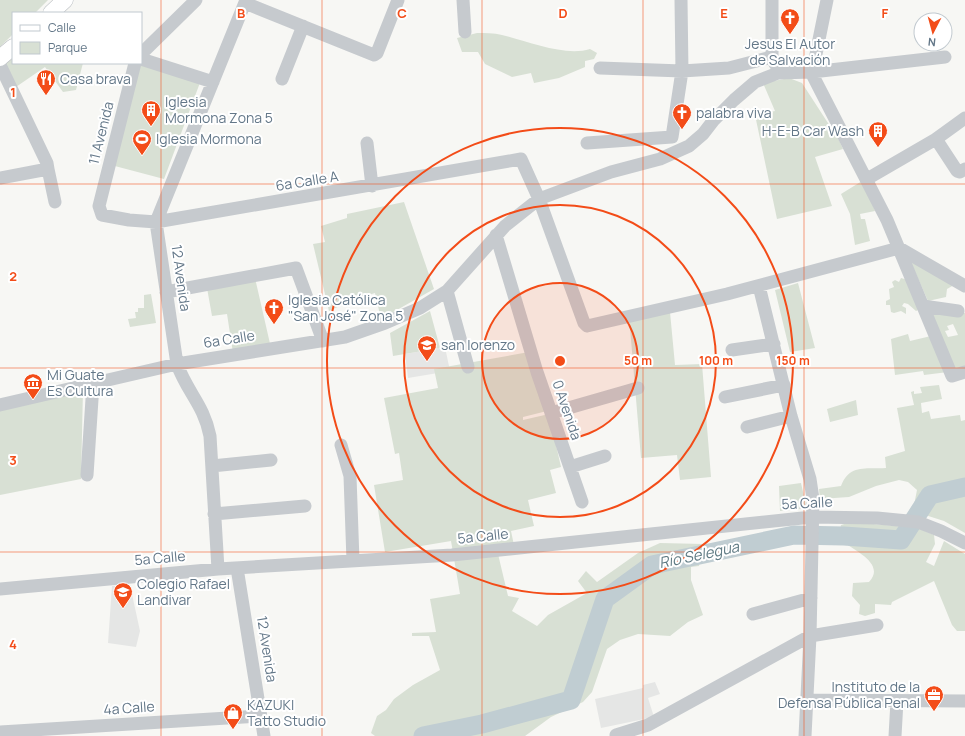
<svg xmlns="http://www.w3.org/2000/svg" width="965" height="736" font-family="Manrope,sans-serif">
  <style>
    .built { fill: #e5e6e5 }
    .green { fill: #d8e0d4; fill-rule: evenodd }
    .lines { fill: none; stroke-linecap: round; stroke-linejoin: round }
    .river { stroke: #c0cdd2; stroke-width: 19 }
    .major-casing { stroke: #b9bdc1; stroke-width: 17 }
    .minor { stroke: #c6cace; stroke-width: 13 }
    .major { stroke: #fff; stroke-width: 16 }
    .grid { fill: none; stroke: #f34c18; stroke-width: 1; stroke-opacity: 0.55 }
    .ring { fill: none; stroke: #f34c18; stroke-width: 2 }
    .labels { text-anchor: middle; stroke-width: 4; stroke-linejoin: round; paint-order: stroke }
    .poi-label { font-size: 14px; fill: #637788; stroke: #fff; text-anchor: start }
    .street-label { font-size: 14px; fill: #637788; stroke: #fff }
    .water-label { font-size: 15px; font-style: italic; fill: #5f7a83; stroke: #fff }
    .grid-label { font-size: 13px; text-anchor: middle; font-weight: bold; fill: #f34c18; stroke: #fff; stroke-width: 4; stroke-linejoin: round; paint-order: stroke }
    .centre { fill: #f34c18; stroke: #fff; stroke-width: 2 }
    .ring-label { font-size: 12px; text-anchor: middle; font-weight: bold; fill: #f34c18; stroke: #fff; stroke-width: 4; stroke-linejoin: round; paint-order: stroke }
  </style>
  <rect width="100%" height="100%" fill="#f7f7f4"/>
  <path class="built" d="M445,347l5,24 -42,7 -3,-24z
    M130,585l10,46 -4,16 -28,-4 4,-57z
    M655,682l5,12 -12,4 6,19 -53,11 -6,-29 48,-11v-3z"/>
  <path class="green" d="M0,0h48l-13,13h-22v21l-13,13z
    M477,33c8,0 17,0 25,2 25,6 63,22 88,14l7,4 -3,6 -9,2v6l-26,11 -25,5 -3,-10 -19,4 -27,-13 -7,-12h-16l-5,-14z
    M13,58v5h70l-7,27 -13,2 -18,-25 -32,22 -13,-21z
    M133,63l68,17 -37,99 -53,-14z
    M789,78l13,5 37,57 4,9 -28,8 17,49 -55,13 -22,-104 20,-4 -12,-28z
    M862,181l7,12 6,18 -15,3 1,5h4l5,22 -15,4 -5,-31 -9,-20z
    M404,202l30,87 -53,30 -6,-26 -20,6 -26,12 -16,-67 12,-2 -4,-16 26,-8v-4z
    M909,258l45,27 -7,4 -1,8 -18,4z
    M255,278l16,70 -38,5 -6,-39 -15,2 -5,-28z
    M901,278l7,2 10,30 -2,1 -8,-7 -4,-1 -2,3 4,2v6l-5,-3 -7,2 -3,-1 -1,-7h-4v-4l4,-2 -1,-10 5,-2 -2,-5 3,-2 4,2z
    M798,283l17,65 -25,4 -15,-62z
    M151,294l5,29 -26,4 -2,-8 8,-1 -1,-6h3v-4h6v-13z
    M928,309l37,4v53l-12,3zM953,324l5,11 -10,2 -3,-6 4,-1 -2,-4z
    M430,311l10,37 -47,8 -3,-23z
    M670,312l5,53 27,-1 9,113 -31,3 -3,-25 -36,3 -12,-142z
    M908,334l2,7 21,-5 17,36 -24,3 -1,-4 -28,4 -4,-36z
    M529,352l18,59 -24,6v3l26,-6 12,53 -11,3 6,23 -28,7 6,26 -23,5 4,19 -17,4 10,42 11,2 -7,13 25,15 11,-11 39,-22 -9,-12 8,-10 11,11 41,-29 22,-10 44,1 -5,22 -8,1v13l12,35 -15,7 -18,14 -32,-2 -18,6 -13,9 -15,43 -9,10 -32,15 -26,19h-150l-4,-3 6,-17 9,-6 8,-11 19,-14 27,-15 -11,-34h-17v-3l24,-1 -6,-33 30,-5 -9,-53 -66,11 -11,-67 29,-5 -4,-27 -4,1 -11,-56 54,-10 -4,-19z
    M939,385l3,14 -21,4 1,10 7,-2 2,8 29,-4 1,6 4,-1v113l-21,-12 -22,-7 -2,4 -5,-3 -1,-10 3,-15 -9,-8 -9,-2 -23,6 -27,11 -29,2 -1,-10 22,-3c8,-22 25,-17 45,-18l-1,-11 20,-6 -8,-43 17,-3 -3,-13 3,-1v3l8,-1 -2,-6z
    M83,389l-2,90 -81,16v-88z
    M856,400l2,15 -28,7 -3,-13z
    M801,483l5,22 -5,4 -21,2 -1,-25z
    M851,522l67,6 16,7 1,9 -9,18 8,4 10,-25 21,13v77h-8l-5,-6 -18,-44 -42,21 -1,3 -16,-1v9l-10,3 -6,-2 1,-9 -8,-9 1,-13 16,-1c17,-18 -14,-31 -27,-41l-2,-12 1,-4z"/>
  <g class="lines">
    <path class="river" d="M423,736l59,-12 89,-24 34,-101 47,-34 142,-30 50,1 57,4 29,-45 35,-8"/>
    <g class="major-casing">
      <path id="major" d="M51,13l14,-13
        M0,58l13,-11"/>
    </g>
    <path class="minor" d="M463,0l2,32
      M772,0v57l3,7
      M827,0l-15,74 75,146 65,156 13,-4
      M245,3l129,52 3,-2 21,-53
      M141,54l55,-54
      M141,59l72,23
      M135,63l-36,143 3,9 27,5 27,2 365,-63 18,40 45,124 3,3 140,-32 172,-46 66,38
      M0,65l47,98 1,6 -48,9
      M600,68l82,3 47,-3 43,-11
      M282,79l21,-53
      M936,139l21,32 3,1 5,-3
      M367,143l5,43
      M587,143l85,-6 10,-66 -1,-71
      M48,169l7,33
      M867,179l69,-40 29,-21
      M496,235l41,137 45,130
      M759,286l32,130 19,63 3,20 -3,137 -5,100
      M447,291l21,76
      M166,292l130,-24 27,73
      M923,306l35,5
      M732,350l42,-6
      M725,397l59,-12
      M0,405l177,-41 168,-27 40,-14 35,-15 27,-17 58,-65 34,-27 72,-27 49,-13 29,-13 14,-12 10,-13 21,-21 21,-18 23,-9 34,-1 133,-15
      M551,413l87,-25
      M747,427l44,-11
      M341,445l9,31 3,85
      M212,466l59,-6
      M570,467l35,-11
      M87,475l6,-91
      M214,514l91,-8
      M237,568l27,168
      M218,569l-8,-133c-6,-31 -23,-44 -33,-72l-21,-142 90,-222
      M0,589l218,-20 234,-14 360,-38 65,1 41,4 23,9 24,12
      M753,614l58,-16
      M807,700l158,1
      M0,732l261,-16
      M616,735l32,-10 162,-89 67,-11
      M895,736l2,-35"/>
    <use href="#major" class="major"/>
  </g>
  <path class="grid" d="M161,0v736M322,0v736M482,0v736M643,0v736M804,0v736M0,184h965M0,368h965M0,552h965"/>
  <circle cx="560" cy="361" r="78" fill="#f34c18" fill-opacity=".12"/>
  <g class="ring">
    <circle cx="560" cy="361" r="78"/>
    <circle cx="560" cy="361" r="156"/>
    <circle cx="560" cy="361" r="233"/>
  </g>
  <defs>
    <g id="church-pin" transform="scale(1)"><path d="M0 17L-7.5 6A9.5 9.5 0 1 1 7.5 6Z" fill="#f34c18" stroke="#fff"/><path d="M-1.2-6h2.4v3.5h3.3v2.4h-3.3V6h-2.4V-.1h-3.3v-2.4h3.3Z" fill="#fff"/></g>
    <g id="restaurant-pin" transform="scale(1)"><path d="M0 17L-7.5 6A9.5 9.5 0 1 1 7.5 6Z" fill="#f34c18" stroke="#fff"/><path d="M-5-6h1v4h1v-4h1v4h1v-4h1v5L-1.5 .5V6h-2V.5L-5-1ZM5-6V6H3V1.5H1.5Q1.5-4 5-6Z" fill="#fff"/></g>
    <g id="building-pin" transform="scale(1)"><path d="M0 17L-7.5 6A9.5 9.5 0 1 1 7.5 6Z" fill="#f34c18" stroke="#fff"/><path d="M-4-6H4V6H1V3H-1V6H-4ZM-2.5-4.3h1.7v1.8h-1.7ZM.8-4.3h1.7v1.8H.8ZM-2.5-1h1.7V.8h-1.7ZM.8-1h1.7V.8H.8Z" fill="#fff"/></g>
    <g id="stadium-pin" transform="scale(1)"><path d="M0 17L-7.5 6A9.5 9.5 0 1 1 7.5 6Z" fill="#f34c18" stroke="#fff"/><path d="M0-5a6.5 5 0 1 0 0 10a6.5 5 0 1 0 0-10ZM-3.5-1.8h7v3.6h-7Z" fill="#fff"/></g>
    <g id="school-pin" transform="scale(1)"><path d="M0 17L-7.5 6A9.5 9.5 0 1 1 7.5 6Z" fill="#f34c18" stroke="#fff"/><path d="M0-5L7-2L0 1L-7-2ZM-4 1L0 2.5L4 1V4Q0 6-4 4Z" fill="#fff"/></g>
    <g id="museum-pin" transform="scale(1)"><path d="M0 17L-7.5 6A9.5 9.5 0 1 1 7.5 6Z" fill="#f34c18" stroke="#fff"/><path d="M0-6L6-3V-2H-6V-3ZM-5-1h2V3h-2ZM-1-1h2V3h-2ZM3-1h2V3H3ZM-6 4H6V6H-6Z" fill="#fff"/></g>
    <g id="office-pin" transform="scale(1)"><path d="M0 17L-7.5 6A9.5 9.5 0 1 1 7.5 6Z" fill="#f34c18" stroke="#fff"/><path d="M-6-3h4V-5.5h4V-3h4V5H-6ZM-1-4.5V-3h2v-1.5ZM-6 0V1H6V0Z" fill="#fff"/></g>
    <g id="shop-pin" transform="scale(1)"><path d="M0 17L-7.5 6A9.5 9.5 0 1 1 7.5 6Z" fill="#f34c18" stroke="#fff"/><path d="M-5-2.5h2.3a2.7 3.5 0 0 1 5.4 0H5L5.5 6h-11ZM-1.5-2.5h3a1.5 2.3 0 0 0-3 0Z" fill="#fff"/></g>
  </defs>
  <g fill-rule="evenodd">
    <use href="#church-pin" x="790" y="18"/>
    <use href="#restaurant-pin" x="46" y="79"/>
    <use href="#building-pin" x="151" y="110"/>
    <use href="#church-pin" x="682" y="113"/>
    <use href="#building-pin" x="878" y="131"/>
    <use href="#stadium-pin" x="142" y="139"/>
    <use href="#church-pin" x="274" y="308"/>
    <use href="#school-pin" x="427" y="345"/>
    <use href="#museum-pin" x="33" y="383"/>
    <use href="#school-pin" x="123" y="592"/>
    <use href="#office-pin" x="934" y="695"/>
    <use href="#shop-pin" x="233" y="713"/>
  </g>
  <g class="labels">
    <g class="poi-label">
      <text x="790" y="49" text-anchor="middle">Jesus El Autor<tspan x="790" dy="16">de Salvación</tspan></text>
      <text x="60" y="84">Casa brava</text>
      <text x="165" y="107">Iglesia<tspan x="165" dy="16">Mormona Zona 5</tspan></text>
      <text x="696" y="118">palabra viva</text>
      <text x="864" y="136" text-anchor="end">H-E-B Car Wash</text>
      <text x="156" y="144">Iglesia Mormona</text>
      <text x="288" y="305">Iglesia Católica<tspan x="288" dy="16">"San José" Zona 5</tspan></text>
      <text x="441" y="350">san lorenzo</text>
      <text x="47" y="380">Mi Guate<tspan x="47" dy="16">Es Cultura</tspan></text>
      <text x="137" y="589">Colegio Rafael<tspan x="137" dy="16">Landivar</tspan></text>
      <text x="920" y="692" text-anchor="end">Instituto de la<tspan x="920" dy="16">Defensa Pública Penal</tspan></text>
      <text x="247" y="710">KAZUKI<tspan x="247" dy="16">Tatto Studio</tspan></text>
    </g>
    <g class="street-label">
      <text transform="translate(101 133) rotate(-76)" y="5">11 Avenida</text>
      <text transform="translate(307 181) rotate(-9)" y="5">6a Calle A</text>
      <text transform="translate(181 278) rotate(82)" y="5">12 Avenida</text>
      <text transform="translate(229 339) rotate(-9)" y="5">6a Calle</text>
      <text transform="translate(567 410) rotate(71)" y="5">0 Avenida</text>
      <text transform="translate(807 503) rotate(-3)" y="5">5a Calle</text>
      <text transform="translate(483 536) rotate(-6)" y="5">5a Calle</text>
      <text transform="translate(160 558) rotate(-5)" y="5">5a Calle</text>
      <text transform="translate(267 649) rotate(81)" y="5">12 Avenida</text>
      <text transform="translate(129 708) rotate(-4)" y="5">4a Calle</text>
    </g>
    <g class="water-label">
      <text transform="translate(699 555) rotate(-12)" y="5">Río Selegua</text>
    </g>
  </g>
  <g class="grid-label">
    <text x="241" y="18">B</text>
    <text x="402" y="18">C</text>
    <text x="563" y="18">D</text>
    <text x="724" y="18">E</text>
    <text x="885" y="18">F</text>
    <text x="13" y="97">1</text>
    <text x="13" y="281">2</text>
    <text x="13" y="465">3</text>
    <text x="13" y="649">4</text>
  </g>
  <circle cx="560" cy="361" r="6" class="centre"/>
  <g class="ring-label">
    <text x="638" y="365">50 m</text>
    <text x="716" y="365">100 m</text>
    <text x="793" y="365">150 m</text>
  </g>
  <rect x="12" y="12" width="130" height="52" fill="#ffffff" stroke="#c1c9cf"/>
  <rect x="20" y="25" width="20" height="6" fill="#ffffff" stroke="#c1c9cf"/>
  <text x="48" y="32" font-size="12" fill="#637788">Calle</text>
  <rect x="20" y="42" width="20" height="12" fill="#d8e0d4" stroke="#c1c9cf"/>
  <text x="48" y="52" font-size="12" fill="#637788">Parque</text>
  <g transform="translate(933 32) rotate(186)"><circle r="19" fill="#ffffff" stroke="#c1c9cf"/>
  <path d="M0-3L7 15L0 10L-7 15Z" fill="#f34c18"/>
  <text y="-6" font-size="11" font-weight="bold" text-anchor="middle" fill="#637788">N</text>
  </g>
</svg>
